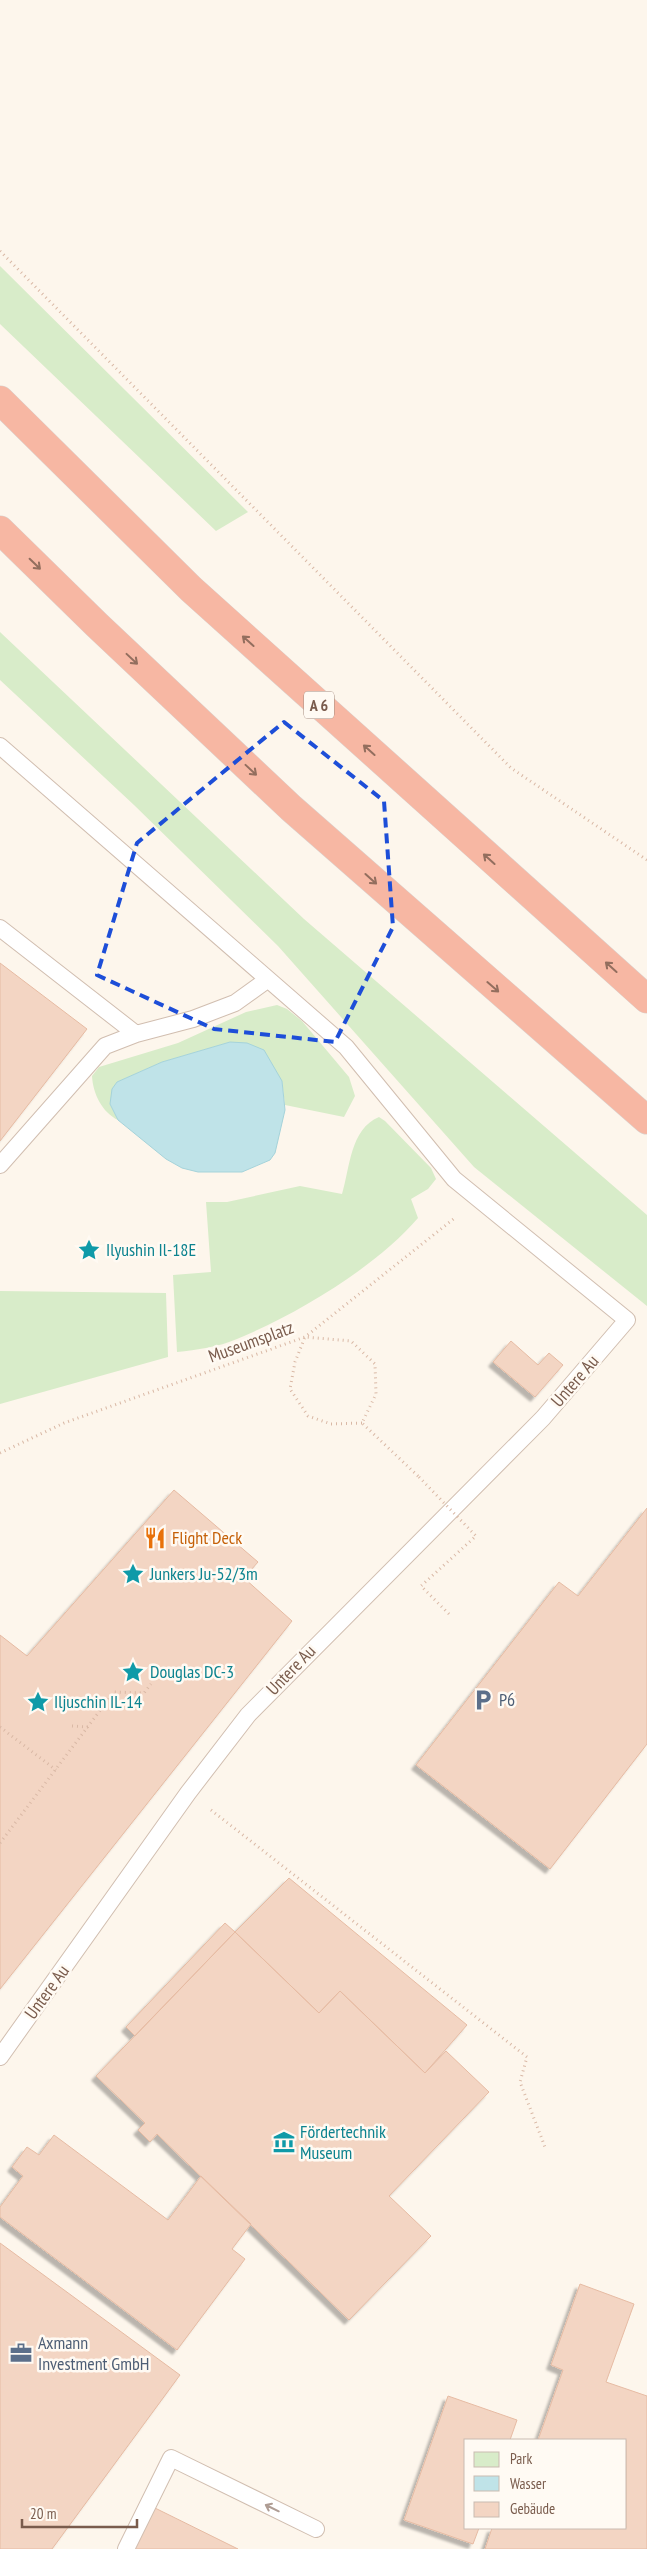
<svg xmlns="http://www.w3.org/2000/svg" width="647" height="2549" font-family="'PT Sans Narrow',sans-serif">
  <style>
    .green { fill: #d8ecc9 }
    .water { fill: #bfe3e8; stroke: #a5d3da }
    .building { fill: #f3d5c3; stroke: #e6bba3; filter: url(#shadow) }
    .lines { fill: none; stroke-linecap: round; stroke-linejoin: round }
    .service-casing { stroke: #d1beb0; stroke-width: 18 }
    .motorway-casing { stroke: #dad1cd; stroke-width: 29 }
    .path { stroke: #d9b8a5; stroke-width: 3; stroke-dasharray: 1 4; stroke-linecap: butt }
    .service { stroke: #fff; stroke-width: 16 }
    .motorway { stroke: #f7b7a3; stroke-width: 28 }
    .path-bridge { stroke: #d9b8a5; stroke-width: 3; stroke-dasharray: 1 4; stroke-linecap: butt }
    .oneway { stroke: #936e5e }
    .oneway2 { stroke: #af9d94 }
    .marked { fill: none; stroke: #1d4ed8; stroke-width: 4; stroke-dasharray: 10 6; stroke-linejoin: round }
    .labels { text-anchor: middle; stroke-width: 5; stroke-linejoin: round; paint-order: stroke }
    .shield { fill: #fffaf3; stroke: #a28b7f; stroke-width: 1 }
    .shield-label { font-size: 16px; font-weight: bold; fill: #7a5c4d }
    .culture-label { font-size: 18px; fill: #0d838f; stroke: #fffaf3; text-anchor: start }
    .street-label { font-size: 18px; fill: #7a5c4d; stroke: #fffaf3 }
    .food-label { font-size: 18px; fill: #c56008; stroke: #fffaf3; text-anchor: start }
    .service-label { font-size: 18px; fill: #4e5e75; stroke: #fffaf3; text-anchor: start }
  </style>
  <defs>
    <filter id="shadow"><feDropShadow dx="-4.5" dy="4.5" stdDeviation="1" flood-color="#0004"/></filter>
  </defs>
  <rect width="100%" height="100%" fill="#fdf6ec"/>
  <path class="green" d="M0,266l248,246 -32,19 -216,-207z
    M0,632l304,287 343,296v91l-173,-139 -196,-221 -144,-141 -134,-125z
    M277,1005l10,4 15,12 47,56 6,19 -11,21 -59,-12 -3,-24 -52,-39 -68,20 -45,20 -7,22 8,16c-16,-8 -25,-26 -26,-44l7,-9 79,-24 68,-31z
    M379,1117l6,4 46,47 5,11 -8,10 -17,10 7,19c-43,50 -121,96 -181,121 -19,8 -40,11 -60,13l-4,-77 38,-3 -5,-70h21l73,-16 42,8c8,-26 8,-65 37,-77z
    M0,1291l166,2 2,64 -168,47z"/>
  <path class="water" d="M230,1042l17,1 17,7 18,31 3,29 -10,43 -5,7 -28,12h-44l-16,-4 -16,-9 -48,-39 -8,-16 2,-15 5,-7 45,-20z"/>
  <path class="building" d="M0,963l87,66 -87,112z
    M511,1341l27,24 11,-12 14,12 -28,32 -42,-35z
    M174,1490l84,72 -14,16 48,43 -292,368v-354l27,21z
    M647,1508v236l-97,125 -134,-104 143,-183 19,14z
    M289,1878l178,147 -42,48 -85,-82 -21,22 -84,-81z
    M225,1923l10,9 -100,104 -9,-9z
    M235,1932l84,81 21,-22 85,82 21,-22 43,41 -100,104 42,40 -82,84 -192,-186 -7,8 -12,-12 7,-7 -49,-47z
    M54,2135l114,85 33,-44 50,48 -19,25 13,10 -68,91 -177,-133v-10l23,-31 -11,-9 15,-20 12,8z
    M0,2243l180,132 -128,174h-52z
    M580,2284l54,20 -28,78 41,14v153h-162l7,-21h134v-88h-88l25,-70 -12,-5z
    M448,2396l69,24 -7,20h-44v88h13l-6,16 -69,-24z
    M155,2508l83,41h-104z"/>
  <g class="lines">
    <g class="service-casing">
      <path id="service" d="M0,746l346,301 108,132 173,141 -84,98 -295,297 -60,78 -188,264
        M0,928l136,106
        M0,1165l105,-119 31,-12 57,-15 42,-16 32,-23
        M126,2549l45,-91 145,71"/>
    </g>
    <g class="motorway-casing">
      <path id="motorway" d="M0,400l191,189 456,410
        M0,530l97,95 194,183 356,312"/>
    </g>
    <path class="path" d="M0,251l511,517 136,92
      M362,1423l-31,1 -23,-8 -18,-27 5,-27 10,-25 46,4 24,23 1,30 -14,29 57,54
      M0,1453l64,-30 241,-86 151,-120
      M449,1614l-28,-28 55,-50
      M72,1726l16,1
      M0,1727l56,43
      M211,1810l316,247 -7,25 25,65
      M0,1843l114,-151 30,1 7,-9"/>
    <use href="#service" class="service"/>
    <use href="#motorway" class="motorway"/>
    <path class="path-bridge" d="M419,1477l57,59"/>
  </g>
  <defs><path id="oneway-shaft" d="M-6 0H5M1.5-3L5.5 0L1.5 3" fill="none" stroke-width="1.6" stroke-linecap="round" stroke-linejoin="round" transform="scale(1.25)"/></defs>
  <g class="oneway">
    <use href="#oneway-shaft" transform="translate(35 564) rotate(44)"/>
    <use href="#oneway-shaft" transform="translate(248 641) rotate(-138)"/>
    <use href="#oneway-shaft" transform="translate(132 659) rotate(43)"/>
    <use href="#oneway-shaft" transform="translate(369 750) rotate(-138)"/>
    <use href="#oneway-shaft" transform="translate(251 770) rotate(43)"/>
    <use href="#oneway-shaft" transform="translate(489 859) rotate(-138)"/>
    <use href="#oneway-shaft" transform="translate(371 879) rotate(42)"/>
    <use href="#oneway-shaft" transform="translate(611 967) rotate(-138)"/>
    <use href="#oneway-shaft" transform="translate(493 987) rotate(41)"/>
  </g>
  <use class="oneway2" href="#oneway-shaft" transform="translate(272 2508) rotate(-154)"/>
  <path class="marked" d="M284,722l100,79 9,126 -58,115 -121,-13 -117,-54 40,-132z"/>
  <defs>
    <g id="sight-bare" transform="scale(1.725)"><path d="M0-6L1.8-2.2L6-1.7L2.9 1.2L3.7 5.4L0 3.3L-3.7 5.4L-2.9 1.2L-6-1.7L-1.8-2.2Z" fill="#0f9aa8" stroke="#fffaf3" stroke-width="2.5" paint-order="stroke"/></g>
    <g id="restaurant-bare" transform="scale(1.725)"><path d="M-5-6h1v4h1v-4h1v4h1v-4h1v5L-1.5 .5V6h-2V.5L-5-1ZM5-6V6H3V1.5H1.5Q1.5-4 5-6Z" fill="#e8710a" stroke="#fffaf3" stroke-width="2.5" paint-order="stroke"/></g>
    <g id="parking-bare" transform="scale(1.725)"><path d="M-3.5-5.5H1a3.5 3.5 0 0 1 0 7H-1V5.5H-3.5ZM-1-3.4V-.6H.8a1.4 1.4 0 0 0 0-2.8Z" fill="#5c6f8a" stroke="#fffaf3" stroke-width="2.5" paint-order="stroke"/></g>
    <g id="museum-bare" transform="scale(1.725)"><path d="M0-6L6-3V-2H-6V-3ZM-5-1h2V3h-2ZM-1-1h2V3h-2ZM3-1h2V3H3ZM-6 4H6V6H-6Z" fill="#0f9aa8" stroke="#fffaf3" stroke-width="2.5" paint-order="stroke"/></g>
    <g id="office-bare" transform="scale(1.725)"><path d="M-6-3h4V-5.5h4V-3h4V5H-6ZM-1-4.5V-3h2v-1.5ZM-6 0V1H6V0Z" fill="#5c6f8a" stroke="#fffaf3" stroke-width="2.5" paint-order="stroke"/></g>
  </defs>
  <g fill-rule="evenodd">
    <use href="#sight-bare" x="89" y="1250"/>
    <use href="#restaurant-bare" x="155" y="1538"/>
    <use href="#sight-bare" x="133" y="1574"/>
    <use href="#sight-bare" x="133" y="1672"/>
    <use href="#parking-bare" x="483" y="1700"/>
    <use href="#sight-bare" x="38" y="1702"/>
    <use href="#museum-bare" x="284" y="2142"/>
    <use href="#office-bare" x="21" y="2353"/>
  </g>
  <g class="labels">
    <rect class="shield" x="304" y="691.5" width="30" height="27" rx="4"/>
    <g class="shield-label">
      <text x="319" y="711">A 6</text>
    </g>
    <g class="culture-label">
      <text x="106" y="1256">Ilyushin Il-18E</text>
      <text x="150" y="1580">Junkers Ju-52/3m</text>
      <text x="150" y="1678">Douglas DC-3</text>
      <text x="54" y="1708">Iljuschin IL-14</text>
      <text x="300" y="2138">Fördertechnik<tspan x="300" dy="21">Museum</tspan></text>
    </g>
    <g class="street-label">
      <text transform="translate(251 1342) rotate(-20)" y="6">Museumsplatz</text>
      <text transform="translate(575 1381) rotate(-49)" y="6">Untere Au</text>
      <text transform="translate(291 1670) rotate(-46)" y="6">Untere Au</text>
      <text transform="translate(47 1992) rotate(-54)" y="6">Untere Au</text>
    </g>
    <g class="food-label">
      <text x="172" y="1544">Flight Deck</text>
    </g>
    <g class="service-label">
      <text x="499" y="1706">P6</text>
      <text x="38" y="2349">Axmann<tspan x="38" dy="21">Investment GmbH</tspan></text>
    </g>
  </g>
  <rect x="464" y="2439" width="162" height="90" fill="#fffaf3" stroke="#cabbb1"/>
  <rect x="474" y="2452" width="25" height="15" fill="#d8ecc9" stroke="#cabbb1"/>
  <text x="510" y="2464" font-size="15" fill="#7a5c4d">Park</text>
  <rect x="474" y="2476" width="25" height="15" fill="#bfe3e8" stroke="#cabbb1"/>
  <text x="510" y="2489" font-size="15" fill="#7a5c4d">Wasser</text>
  <rect x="474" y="2502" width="25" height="15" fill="#f3d5c3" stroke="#cabbb1"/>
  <text x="510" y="2514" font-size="15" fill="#7a5c4d">Gebäude</text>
  <path d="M22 2519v8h115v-8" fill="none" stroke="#7a5c4d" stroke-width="2.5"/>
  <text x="30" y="2519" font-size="15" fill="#7a5c4d" stroke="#fffaf3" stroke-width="4" paint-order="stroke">20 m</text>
</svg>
